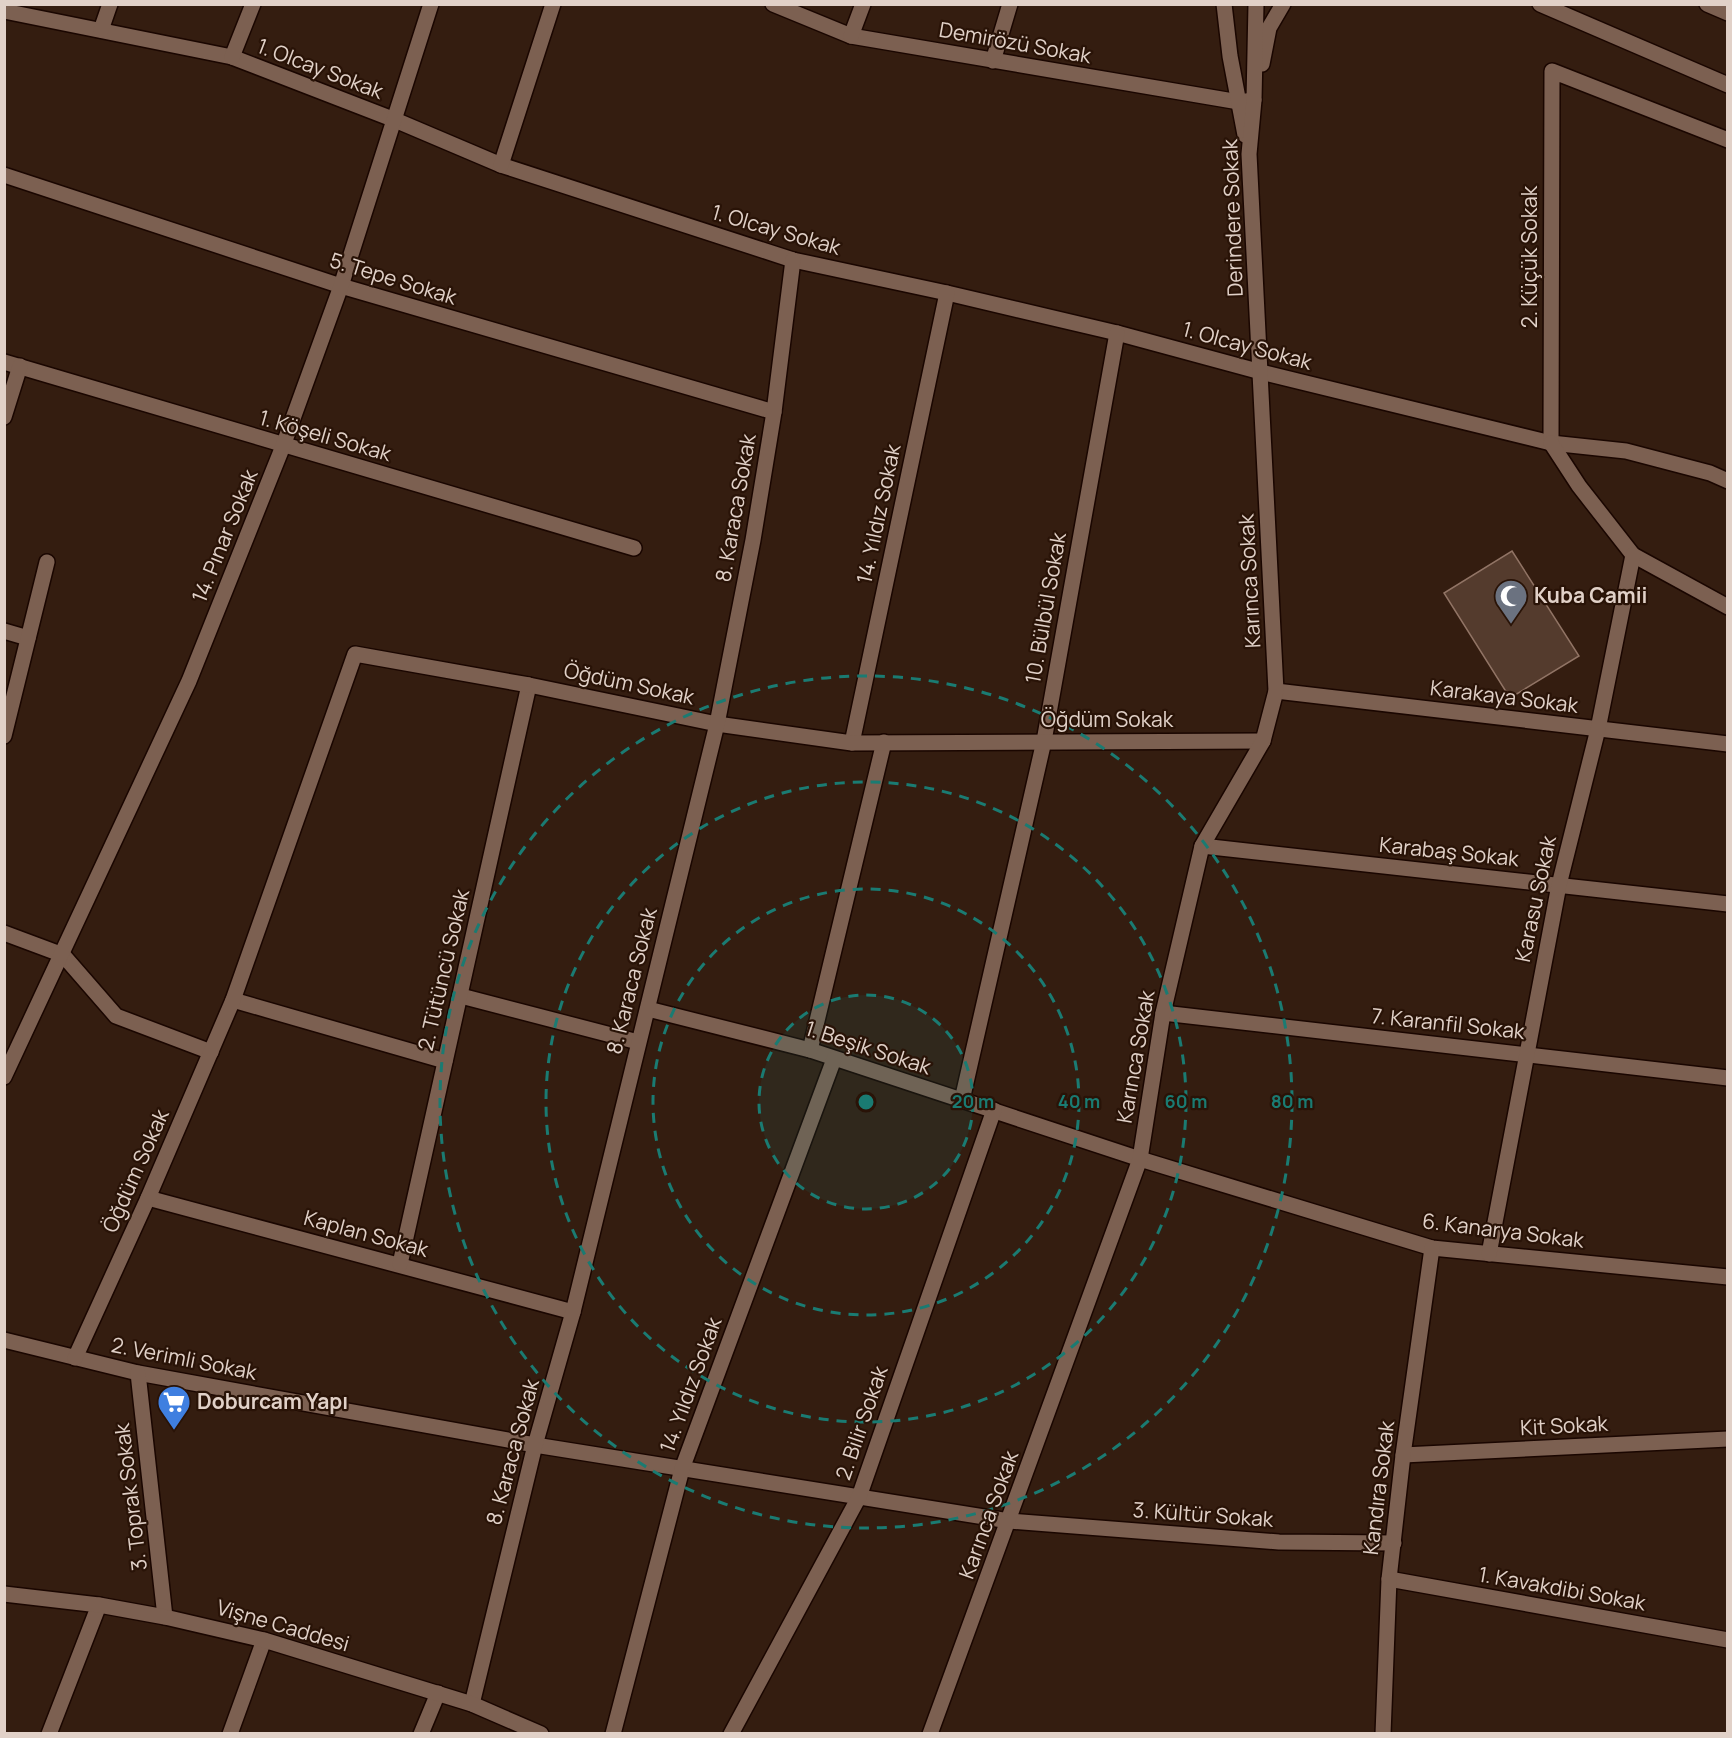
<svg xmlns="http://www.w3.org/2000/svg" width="1732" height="1738" font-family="Manrope,sans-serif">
<rect width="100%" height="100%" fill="#341d10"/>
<polygon fill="#543b2d" stroke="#917465" stroke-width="1.5" points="1512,551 1579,656 1510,698 1444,593"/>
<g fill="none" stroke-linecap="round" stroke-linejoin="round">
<g stroke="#1a0600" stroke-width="18">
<g id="street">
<polyline points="773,4 851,36 1239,102 1254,100"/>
<polyline points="1224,4 1230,56 1245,135"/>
<polyline points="4,11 232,57 395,120 501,165 793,260 947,293 1117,333 1261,372 1551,443 1626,451 1710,473 1728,481"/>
<polyline points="101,30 110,4"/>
<polyline points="851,36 863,4"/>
<polyline points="232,57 253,4"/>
<polyline points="993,61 1010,4"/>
<polyline points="1262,64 1269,28 1283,4"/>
<polyline points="501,165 553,4"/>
<polyline points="4,175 341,286 774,412"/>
<polyline points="4,362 634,548"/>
<polyline points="4,417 20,366"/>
<polyline points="1551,443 1552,71 1728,140"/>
<polyline points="1551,443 1579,486 1633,555 1728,607"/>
<polyline points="4,631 28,638"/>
<polyline points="1276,691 1728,744"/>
<polyline points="4,736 47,562"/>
<polyline points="852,743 947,293"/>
<polyline points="1202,846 1728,904"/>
<polyline points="4,933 63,955 116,1016 211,1052"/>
<polyline points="461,996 638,1042"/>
<polyline points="233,1000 445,1061"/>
<polyline points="648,1009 810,1050 1140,1159 1432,1248 1728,1277"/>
<polyline points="1163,1013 1728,1078"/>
<polyline points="810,1050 884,742"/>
<polyline points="4,1077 189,681 283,446 341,286 431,4"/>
<polyline points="962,1100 1044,741 1117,333"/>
<polyline points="148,1198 573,1312"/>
<polyline points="1489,1254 1559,885 1598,729 1633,555"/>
<polyline points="400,1264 529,685"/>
<polyline points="4,1340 138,1373 535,1445 1009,1521 1279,1542 1394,1543"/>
<polyline points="75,1358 148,1198 233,1000 355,654 529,685 717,724 852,743 1263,741"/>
<polyline points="138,1373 165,1617"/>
<polyline points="1403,1455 1728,1439"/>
<polyline points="1389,1579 1728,1640"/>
<polyline points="472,1704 535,1445 573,1312 717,724 753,540 774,412 793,260"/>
<polyline points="49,1734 99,1605"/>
<polyline points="230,1734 264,1640"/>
<polyline points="421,1734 438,1693"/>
<polyline points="613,1734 682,1469 834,1059"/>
<polyline points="731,1734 859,1497 994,1110"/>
<polyline points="930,1734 1140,1159 1163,1013 1202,846 1263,741 1276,691 1249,154 1254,100 1256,4"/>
<polyline points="1383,1734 1389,1579 1403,1455 1432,1248"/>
</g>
</g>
<g stroke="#1a0600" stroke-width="18">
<g id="secondary">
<polyline points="1540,4 1728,85"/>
<polyline points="1707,4 1728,13"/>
<polyline points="4,1594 99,1605 165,1617 264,1640 472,1704 541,1734"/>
</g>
</g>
<use href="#street" stroke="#7c6051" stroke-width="15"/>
<use href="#secondary" stroke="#7c6051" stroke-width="15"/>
</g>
<circle cx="866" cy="1102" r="107" fill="#1a7b72" fill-opacity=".12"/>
<g fill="none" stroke="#1a7b72" stroke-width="3" stroke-dasharray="10 8">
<circle cx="866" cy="1102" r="107"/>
<circle cx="866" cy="1102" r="213"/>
<circle cx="866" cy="1102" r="320"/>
<circle cx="866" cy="1102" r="426"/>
</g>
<defs>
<g id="mosque-pin" transform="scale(1.725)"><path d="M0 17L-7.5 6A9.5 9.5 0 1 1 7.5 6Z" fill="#6b7280" stroke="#291307"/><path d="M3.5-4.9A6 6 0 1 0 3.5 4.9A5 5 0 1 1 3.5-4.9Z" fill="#fff"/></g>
<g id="supermarket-pin" transform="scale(1.725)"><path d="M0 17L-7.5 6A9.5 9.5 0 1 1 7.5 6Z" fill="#3f7fe0" stroke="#291307"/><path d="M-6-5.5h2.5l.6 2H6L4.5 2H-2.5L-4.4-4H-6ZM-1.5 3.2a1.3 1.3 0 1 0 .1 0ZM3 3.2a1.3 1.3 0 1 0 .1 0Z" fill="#fff"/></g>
</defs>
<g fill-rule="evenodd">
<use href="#mosque-pin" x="1511" y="596"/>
<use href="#supermarket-pin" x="174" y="1402"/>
</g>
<g text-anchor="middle" stroke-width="4.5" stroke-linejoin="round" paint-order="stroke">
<g font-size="21" fill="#e1d1c8" stroke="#291307">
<text transform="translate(1015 43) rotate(10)" y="7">Demirözü Sokak</text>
<text transform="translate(320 69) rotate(21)" y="7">1. Olcay Sokak</text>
<text transform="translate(1233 218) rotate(-92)" y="7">Derindere Sokak</text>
<text transform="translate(776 230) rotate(16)" y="7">1. Olcay Sokak</text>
<text transform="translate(1530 257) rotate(-90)" y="7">2. Küçük Sokak</text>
<text transform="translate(393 279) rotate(17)" y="7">5. Tepe Sokak</text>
<text transform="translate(1247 346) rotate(15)" y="7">1. Olcay Sokak</text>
<text transform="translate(325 436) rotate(16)" y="7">1. Köşeli Sokak</text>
<text transform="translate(736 508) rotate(-80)" y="7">8. Karaca Sokak</text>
<text transform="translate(879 514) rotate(-78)" y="7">14. Yıldız Sokak</text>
<text transform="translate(225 536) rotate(-68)" y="7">14. Pınar Sokak</text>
<text transform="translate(1250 581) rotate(-93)" y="7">Karınca Sokak</text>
<text transform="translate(1046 608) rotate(-80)" y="7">10. Bülbül Sokak</text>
<text transform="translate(629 684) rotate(12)" y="7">Öğdüm Sokak</text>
<text transform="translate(1504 697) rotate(7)" y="7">Karakaya Sokak</text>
<text x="1107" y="727">Öğdüm Sokak</text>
<text transform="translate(1449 852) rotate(6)" y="7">Karabaş Sokak</text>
<text transform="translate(1536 899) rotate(-78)" y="7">Karasu Sokak</text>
<text transform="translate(444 970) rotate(-77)" y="7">2. Tütüncü Sokak</text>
<text transform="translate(632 981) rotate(-76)" y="7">8. Karaca Sokak</text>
<text transform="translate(1448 1024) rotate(6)" y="7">7. Karanfil Sokak</text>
<text transform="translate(868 1048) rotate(18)" y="7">1. Beşik Sokak</text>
<text transform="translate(1136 1057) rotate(-80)" y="7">Karınca Sokak</text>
<text transform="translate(136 1171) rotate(-66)" y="7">Öğdüm Sokak</text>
<text transform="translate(1503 1231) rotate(7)" y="7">6. Kanarya Sokak</text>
<text transform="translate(366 1234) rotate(15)" y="7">Kaplan Sokak</text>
<text transform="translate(184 1359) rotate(11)" y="7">2. Verimli Sokak</text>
<text transform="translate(691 1385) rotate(-70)" y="7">14. Yıldız Sokak</text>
<text transform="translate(862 1423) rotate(-71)" y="7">2. Bilir Sokak</text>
<text transform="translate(1564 1426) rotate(-3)" y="7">Kit Sokak</text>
<text transform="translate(513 1452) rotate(-75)" y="7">8. Karaca Sokak</text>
<text transform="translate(1379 1488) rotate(-83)" y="7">Kandıra Sokak</text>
<text transform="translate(131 1497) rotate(-97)" y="7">3. Toprak Sokak</text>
<text transform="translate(989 1515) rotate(-70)" y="7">Karınca Sokak</text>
<text transform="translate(1203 1515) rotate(4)" y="7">3. Kültür Sokak</text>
<text transform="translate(1562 1589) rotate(10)" y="7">1. Kavakdibi Sokak</text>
<text transform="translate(283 1626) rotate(16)" y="7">Vişne Caddesi</text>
</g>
<g font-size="21" font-weight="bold" fill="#e1d1c8" stroke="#291307" text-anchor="start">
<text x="1534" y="603">Kuba Camii</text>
<text x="197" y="1409">Doburcam Yapı</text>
</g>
</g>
<circle cx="866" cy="1102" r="9" fill="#1a7b72" stroke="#291307" stroke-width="3"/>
<g font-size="18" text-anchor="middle" font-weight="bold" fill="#1a7b72" stroke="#291307" stroke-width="4.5" stroke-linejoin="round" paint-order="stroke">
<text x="973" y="1108">20 m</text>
<text x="1079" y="1108">40 m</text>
<text x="1186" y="1108">60 m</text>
<text x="1292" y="1108">80 m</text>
</g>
<rect width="1732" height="1738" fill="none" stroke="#e1d1c8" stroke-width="12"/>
</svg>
